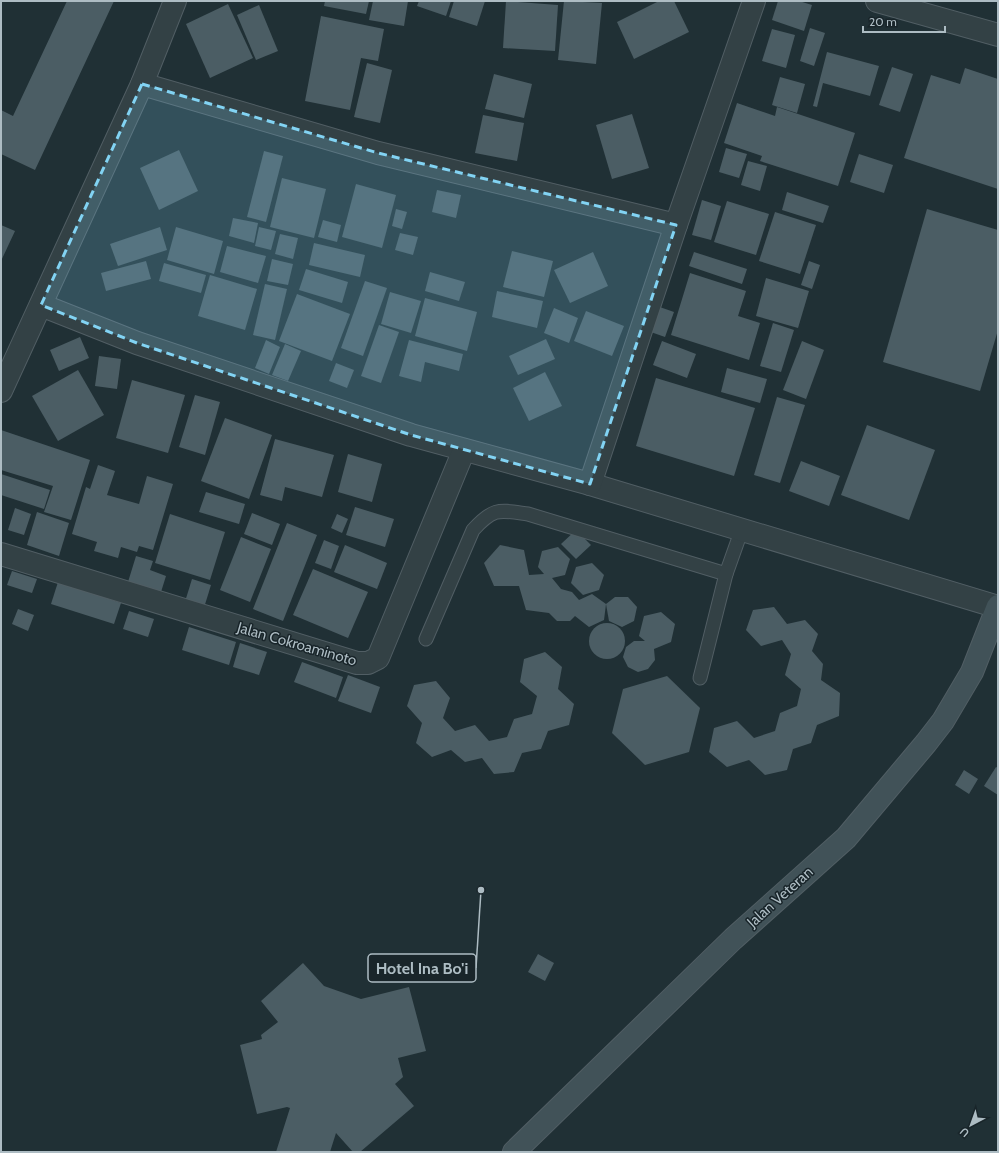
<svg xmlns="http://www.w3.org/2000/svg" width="999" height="1153" font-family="Cabin,sans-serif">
<rect width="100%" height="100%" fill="#203035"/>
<g fill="#4b5d64">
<polygon points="67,1 114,1 35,170 1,154 1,110 13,116"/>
<polygon points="325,1 369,1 366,14 324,6"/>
<polygon points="373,1 408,1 404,26 369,20"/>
<polygon points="419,1 451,1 446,16 417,6"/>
<polygon points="454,1 485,1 477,26 449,17"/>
<polygon points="506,1 558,5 555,51 503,48"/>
<polygon points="564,1 602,3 596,64 558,60"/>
<polygon points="659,1 674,1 689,32 634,59 617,22"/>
<polygon points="778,1 799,1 812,5 804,31 772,20"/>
<polygon points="228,4 253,58 210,78 186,24"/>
<polygon points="259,5 278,51 256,60 237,15"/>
<polygon points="321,16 384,29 378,61 361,58 350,110 305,101"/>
<polygon points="810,28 825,33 814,66 800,61"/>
<polygon points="772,29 795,35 786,68 762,61"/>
<polygon points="827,52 879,66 870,96 823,83 817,107 813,106"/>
<polygon points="367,63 392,70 380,123 354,117"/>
<polygon points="892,67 913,74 900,112 879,105"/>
<polygon points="965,68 998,79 998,189 904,158 931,75 960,84"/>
<polygon points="494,74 532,84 524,118 485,109"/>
<polygon points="780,77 805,84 797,113 772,105"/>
<polygon points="737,103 775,116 777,107 855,133 838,186 760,161 762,156 724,143"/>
<polygon points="632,114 649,168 612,179 596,125"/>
<polygon points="483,115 524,123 517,161 475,153"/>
<polygon points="726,148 747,154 739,178 719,172"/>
<polygon points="179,150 198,191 159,210 140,168"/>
<polygon points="264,151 283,156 266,222 247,217"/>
<polygon points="859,154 893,165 884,193 850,182"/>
<polygon points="748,161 767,166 760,191 741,185"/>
<polygon points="282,178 326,189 314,238 270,227"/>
<polygon points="356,184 396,195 382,248 342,237"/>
<polygon points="437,190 461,195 456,218 432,212"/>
<polygon points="787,192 829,206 823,223 782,210"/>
<polygon points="702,200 721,206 711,240 692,235"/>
<polygon points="727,201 769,214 756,255 714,242"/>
<polygon points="396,209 407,212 402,229 392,226"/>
<polygon points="927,209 998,230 998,330 980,391 883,362"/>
<polygon points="775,212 816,225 800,274 759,261"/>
<polygon points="233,218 258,223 254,243 229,236"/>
<polygon points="323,220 341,225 337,242 318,237"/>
<polygon points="1,225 15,231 1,261"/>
<polygon points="160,227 167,250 118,266 110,244"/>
<polygon points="176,227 223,241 214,274 167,260"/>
<polygon points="259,227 276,231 271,250 255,246"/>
<polygon points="400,233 418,237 413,255 395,250"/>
<polygon points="280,234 298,238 293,259 275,254"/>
<polygon points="314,243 365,255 360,277 309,265"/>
<polygon points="227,246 266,256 258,283 220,272"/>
<polygon points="512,251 553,261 544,297 503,287"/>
<polygon points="593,252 608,286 570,303 554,270"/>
<polygon points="694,252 747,269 742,284 689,266"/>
<polygon points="272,259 293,264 288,285 267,281"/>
<polygon points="146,261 151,279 106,291 101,273"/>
<polygon points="809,261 820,265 812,289 801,285"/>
<polygon points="164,263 206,275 201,293 159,281"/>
<polygon points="306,269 348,282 342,303 299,290"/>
<polygon points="430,272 465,282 459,301 425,291"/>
<polygon points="690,273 746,291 738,316 760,323 749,360 671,335"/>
<polygon points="210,275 257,289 245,330 198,316"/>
<polygon points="766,278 809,291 798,328 756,316"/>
<polygon points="365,281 387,288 363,356 341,348"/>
<polygon points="265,284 287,289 275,340 253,335"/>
<polygon points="497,291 543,301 537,328 492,317"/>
<polygon points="390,292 421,301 411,333 381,324"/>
<polygon points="297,294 350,314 332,361 279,341"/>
<polygon points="425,298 477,312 467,351 415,336"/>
<polygon points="654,305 674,312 665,337 645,330"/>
<polygon points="554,308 578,318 569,343 544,333"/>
<polygon points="586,311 624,326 612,356 574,341"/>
<polygon points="773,323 794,330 781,372 760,366"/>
<polygon points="379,325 399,332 381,383 361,376"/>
<polygon points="80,337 89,358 59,371 50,350"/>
<polygon points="546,339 555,359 518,375 509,356"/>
<polygon points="266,340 280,347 269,374 255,368"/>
<polygon points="409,340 463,354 459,371 425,362 421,382 399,376"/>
<polygon points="662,341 696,354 687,378 653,365"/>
<polygon points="802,341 824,350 806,399 783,390"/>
<polygon points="285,344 301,351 288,381 272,375"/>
<polygon points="99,356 121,359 117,389 95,386"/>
<polygon points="336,363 354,370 347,388 329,381"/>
<polygon points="727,368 767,379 760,403 721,392"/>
<polygon points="78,370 104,415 58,441 32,396"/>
<polygon points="545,372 562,406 529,421 513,388"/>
<polygon points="656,378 755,408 734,476 636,446"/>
<polygon points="132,380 185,395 168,453 116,438"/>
<polygon points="195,395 220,402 205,455 179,447"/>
<polygon points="777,397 805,405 780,483 754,475"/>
<polygon points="225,418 272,435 249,499 201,481"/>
<polygon points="867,425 935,450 909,520 841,495"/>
<polygon points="1,430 90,460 71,520 44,512 53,486 1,470"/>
<polygon points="275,439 334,455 322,497 285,487 282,501 260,495"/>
<polygon points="348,454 382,464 372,502 338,492"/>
<polygon points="801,461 840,476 829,506 789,491"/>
<polygon points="98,465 115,471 107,495 139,504 147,476 173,484 153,550 139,546 137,552 121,547 118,558 94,551 97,542 72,534 86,487 90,489"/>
<polygon points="1,474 50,490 44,509 1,495"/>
<polygon points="206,492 245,504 239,524 199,512"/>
<polygon points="355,507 394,519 385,547 346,535"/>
<polygon points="15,508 31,514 24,535 8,530"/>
<polygon points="37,512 69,523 59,556 27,545"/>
<polygon points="252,513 280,524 272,545 244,534"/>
<polygon points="170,514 225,532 210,580 155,563"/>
<polygon points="337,514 348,519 342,533 331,528"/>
<polygon points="287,523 317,535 283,621 253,609"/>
<polygon points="576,530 591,545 576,559 561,544"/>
<polygon points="241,537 271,549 250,602 220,590"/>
<polygon points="324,540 339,546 331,569 315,563"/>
<polygon points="345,545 387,563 377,589 334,572"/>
<polygon points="500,545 524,550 529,575 544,574 538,567 542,551 558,547 570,559 565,575 552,578 561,589 572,592 579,600 592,594 606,604 604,620 589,627 575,616 570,621 557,621 549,613 526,610 519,586 494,586 484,563"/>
<polygon points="136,556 153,561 150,570 166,576 161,592 128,582"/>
<polygon points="592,563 604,575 599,590 583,595 571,583 576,567"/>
<polygon points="313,569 368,592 348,638 293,615"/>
<polygon points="12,571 37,579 32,593 7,585"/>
<polygon points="192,579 211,585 203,611 184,605"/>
<polygon points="58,582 121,603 114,624 51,604"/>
<polygon points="615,597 628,597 637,607 634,621 622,627 609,621 606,604"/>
<polygon points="774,607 787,624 805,620 818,634 812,651 823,664 821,680 840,693 839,716 817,725 811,743 793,749 787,770 765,775 749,760 727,767 709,752 714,728 737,721 754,738 775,731 780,713 797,706 801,689 785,675 791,654 782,640 761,646 746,630 753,610"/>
<polygon points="18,609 34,615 28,631 12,624"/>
<polygon points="129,611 154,619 148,637 123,629"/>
<polygon points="661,612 675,624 671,642 654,649 655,660 648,669 638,672 628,667 623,657 626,647 634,641 645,641 639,636 644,616"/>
<circle cx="607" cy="641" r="18"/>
<polygon points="189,627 236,642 229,665 182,650"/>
<polygon points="240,643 267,652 259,675 233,667"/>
<polygon points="545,652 562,667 558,689 574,704 569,725 548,731 541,749 522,753 514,772 494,774 482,758 465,762 451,750 432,757 416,743 422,723 407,706 414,685 436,681 450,698 443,718 455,731 475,725 489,741 507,737 514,719 532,714 537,696 520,682 524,659"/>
<polygon points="302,662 343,677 336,698 294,682"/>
<polygon points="348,675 380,687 371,713 338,701"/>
<polygon points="667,676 700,708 689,752 645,765 612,733 623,689"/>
<polygon points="996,767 998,768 998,795 984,786"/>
<polygon points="964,770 978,779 969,794 955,785"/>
<polygon points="538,954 554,963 545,981 528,972"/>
<polygon points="303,963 324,986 361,999 409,987 426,1051 398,1058 403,1077 395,1084 414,1106 360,1152 353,1152 336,1133 330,1152 276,1152 290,1108 287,1107 257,1114 240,1045 262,1039 261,1035 278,1022 261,1001"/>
</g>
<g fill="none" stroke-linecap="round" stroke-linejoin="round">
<g stroke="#515e64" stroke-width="15">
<g id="service">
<path d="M426 639 473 530C494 507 499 510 528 514L726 574"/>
<polyline points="700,678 726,574 742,529"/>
</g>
</g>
<g stroke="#515e64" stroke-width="24">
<g id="minor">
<polyline points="877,1 998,35"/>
<polyline points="142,84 378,153 676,225"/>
<polyline points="41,305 137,343 411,435 590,484 998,607"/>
<polyline points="1,391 142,84 175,1"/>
<polyline points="590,484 676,225 754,1"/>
<polyline points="1,554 357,663 368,663 378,658 464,450"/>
</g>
</g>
<g stroke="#515e64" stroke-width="24">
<polyline id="secondary" points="514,1152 733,939 846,838 926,743 943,721 972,672 998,606"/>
</g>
<use href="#service" stroke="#334145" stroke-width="13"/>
<use href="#minor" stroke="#334145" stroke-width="22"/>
<use href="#secondary" stroke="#415258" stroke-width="22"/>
</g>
<path fill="#82d3f3" fill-opacity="0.2" stroke="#82d3f3" stroke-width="3" stroke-dasharray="8 5" stroke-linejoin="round" d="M142 84 378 153 676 225 590 484 411 435 137 343 41 305Z"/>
<g text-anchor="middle" stroke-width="3" stroke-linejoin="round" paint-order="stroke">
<g font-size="15" fill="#adbcc3" stroke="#19252a">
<text transform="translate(297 644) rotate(16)" y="5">Jalan Cokroaminoto</text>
<text transform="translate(780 897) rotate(-42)" y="5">Jalan Veteran</text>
</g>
</g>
<path fill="none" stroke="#adbcc3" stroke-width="1.5" d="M481 890L476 968"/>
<circle fill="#adbcc3" stroke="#19252a" stroke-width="1.5" cx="481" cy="890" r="4"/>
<rect fill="#19252a" stroke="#adbcc3" stroke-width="1.5" x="368" y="954" width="108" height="28" rx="4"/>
<g font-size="16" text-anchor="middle" font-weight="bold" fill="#adbcc3">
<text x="422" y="974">Hotel Ina Bo'i</text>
</g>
<rect width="999" height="1153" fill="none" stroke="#adbcc3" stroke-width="4"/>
<g transform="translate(971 1125) rotate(221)" stroke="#19252a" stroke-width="3" paint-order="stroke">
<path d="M0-3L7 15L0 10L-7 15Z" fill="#adbcc3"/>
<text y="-6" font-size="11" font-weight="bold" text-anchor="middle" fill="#adbcc3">U</text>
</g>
<path d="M863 26v6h82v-6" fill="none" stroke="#adbcc3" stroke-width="2"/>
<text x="869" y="26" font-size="12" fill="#adbcc3" stroke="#19252a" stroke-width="3" paint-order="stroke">20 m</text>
</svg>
